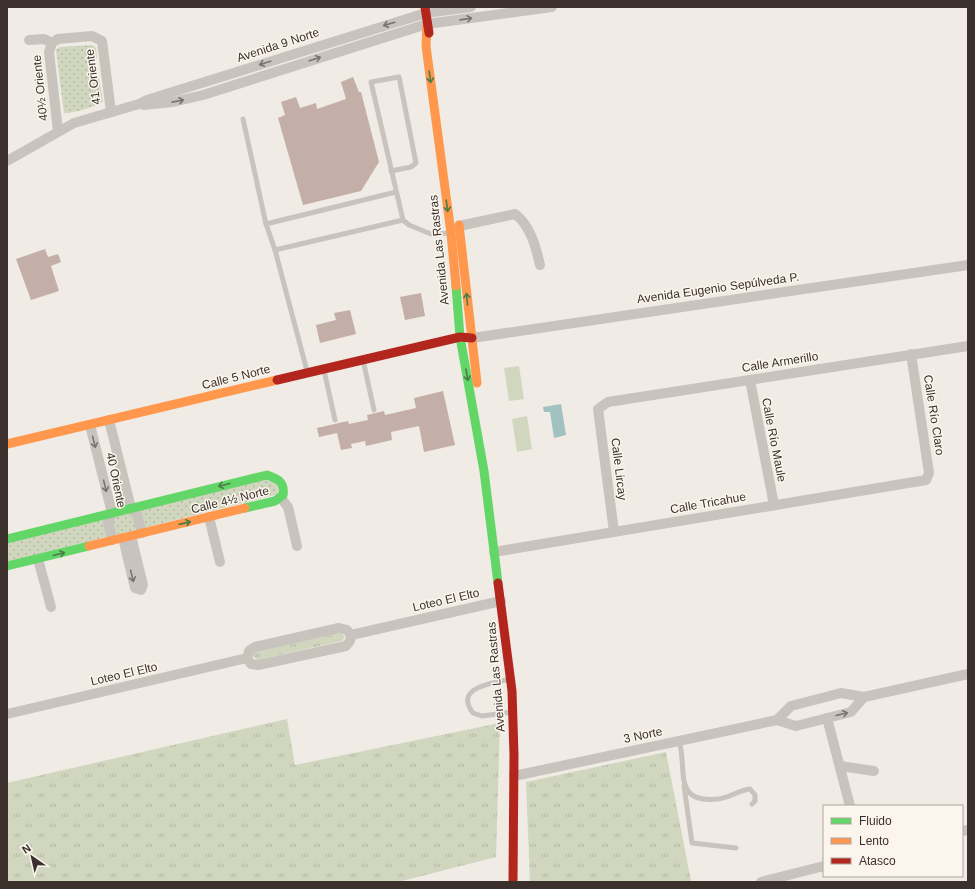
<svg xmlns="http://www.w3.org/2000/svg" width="975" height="889" font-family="Arial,sans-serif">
<defs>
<pattern id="grass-tufts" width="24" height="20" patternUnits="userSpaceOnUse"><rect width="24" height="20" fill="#d1d6bf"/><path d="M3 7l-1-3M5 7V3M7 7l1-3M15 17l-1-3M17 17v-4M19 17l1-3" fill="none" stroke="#b4b8a4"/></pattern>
<pattern id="park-dots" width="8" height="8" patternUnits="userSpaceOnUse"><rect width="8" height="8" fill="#d1d6bf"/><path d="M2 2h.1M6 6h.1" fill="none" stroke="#b4b8a4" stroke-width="1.8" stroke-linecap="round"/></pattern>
</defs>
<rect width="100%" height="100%" fill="#f0ebe5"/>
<g fill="url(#grass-tufts)">
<polygon points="340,633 345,636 342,641 257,660 253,656 255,652"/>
<polygon points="287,719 295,765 500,723 496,857 398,882 7,882 7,783"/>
<polygon points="666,752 691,881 530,882 526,782"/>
</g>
<g fill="url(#park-dots)">
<path d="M92 45 96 48 97 58 89 60 91 78H99L103 101C98 106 72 114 64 113L56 50 59 47Z"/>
<polygon points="263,480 276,481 279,494 7,562 7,542"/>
</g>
<g fill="#d1d6bf">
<polygon points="519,366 524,399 509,401 504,368"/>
<polygon points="527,416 532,449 517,452 512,419"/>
</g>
<polygon fill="#a1c2c1" points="561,404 566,435 554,438 550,412 544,412 543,407"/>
<g fill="#c3afa7">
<polygon points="353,77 359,92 361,92 379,162 361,191 303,205 278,118 285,115 281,102 296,97 300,108 316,103 317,109 346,99 341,82"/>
<polygon points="45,249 48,257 58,254 61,262 51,266 59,291 31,300 16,259"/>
<polygon points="421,293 425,316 405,320 400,297"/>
<polygon points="350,310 356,334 320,343 316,325 336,320 334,313"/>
<polygon points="443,391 455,445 424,452 419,426 391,432 392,440 366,446 365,441 351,444 352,448 341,450 337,433 319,437 317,428 348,421 349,424 368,420 367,415 384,411 385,415 416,408 414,398"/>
</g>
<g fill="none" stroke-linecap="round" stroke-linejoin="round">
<g stroke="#c9c3be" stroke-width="5">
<polyline points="243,119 266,224 275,250 307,371"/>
<polyline points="391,171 411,167 416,163 399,77 371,82 403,220 409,225 431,234 451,233"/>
<polyline points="266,224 396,192"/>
<polyline points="275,250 403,220"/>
<polyline points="363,360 374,410"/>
<polyline points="324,370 335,420"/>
<path d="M510 679C494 683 453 687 473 713L482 716 512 712"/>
<path d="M679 741C688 768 671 804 718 799 730 798 739 790 750 789L755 795V801L752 804"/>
<polyline points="684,786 692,843 736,848"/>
</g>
<g stroke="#c9c3be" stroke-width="10">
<polyline points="29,40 44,39 52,43"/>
<polyline points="143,105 173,102 203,95 427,24 552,7"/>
<polyline points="58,131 49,52 52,43 58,39 92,36 102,41 111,112"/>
<polyline points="7,161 74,123 139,104 147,100 426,13 471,7"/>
<path d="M459 226 515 214C530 225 536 247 540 265"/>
<polyline points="472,338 968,265"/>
<polyline points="750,380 774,505"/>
<polyline points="109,420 131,508 137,515 142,533"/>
<polyline points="90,425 112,513 108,522 112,540"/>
<polyline points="281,498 288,507 297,546"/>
<polyline points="209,517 220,562"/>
<polyline points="614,532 598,409 608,402 968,346"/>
<polyline points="123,538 135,588 141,590 143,585 131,536"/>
<polyline points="494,552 926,480 929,473 911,354"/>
<polyline points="38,559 51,607"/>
<polygon points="339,628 347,630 351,635 350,641 346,646 258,665 251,664 247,658 249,651 255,647"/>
<polyline points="351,635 501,601"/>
<polyline points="7,714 247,658"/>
<polyline points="827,718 850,806"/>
<polyline points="777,720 791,706 841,693 864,697 968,674"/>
<polyline points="840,766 874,771"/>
<polyline points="514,776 777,720 796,726 851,712 864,697"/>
<polyline points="962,831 968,830"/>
<polyline points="761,882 824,866"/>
</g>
<g stroke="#63d668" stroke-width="9">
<polyline points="456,286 460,337 484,471 498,583"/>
<path d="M7 539 267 475C278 479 285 482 283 495L275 501 245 508"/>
<polyline points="7,566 89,546"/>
</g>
<g stroke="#ff974d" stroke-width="9">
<polyline points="427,24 426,46 451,233 456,286"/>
<polyline points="459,225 477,383"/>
<polyline points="7,444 277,380"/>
<polyline points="89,546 245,508"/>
</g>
<g stroke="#b3261e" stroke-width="9">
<polyline points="425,7 429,33"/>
<polyline points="277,380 460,337 472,338"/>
<polyline points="498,583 512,691 514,755 513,882"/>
</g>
</g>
<defs><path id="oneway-shaft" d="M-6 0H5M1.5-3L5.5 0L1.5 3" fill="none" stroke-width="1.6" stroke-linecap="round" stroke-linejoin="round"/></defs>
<g stroke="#7b726d">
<use href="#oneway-shaft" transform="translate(466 19) rotate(-8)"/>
<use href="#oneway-shaft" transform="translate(389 24) rotate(164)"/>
<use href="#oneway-shaft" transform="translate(315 59) rotate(-18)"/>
<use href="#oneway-shaft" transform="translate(265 63) rotate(162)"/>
<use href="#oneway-shaft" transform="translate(178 101) rotate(-11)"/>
<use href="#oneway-shaft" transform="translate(94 442) rotate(76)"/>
<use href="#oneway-shaft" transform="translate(105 486) rotate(76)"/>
<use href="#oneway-shaft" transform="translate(132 576) rotate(76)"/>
<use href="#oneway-shaft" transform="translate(842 714) rotate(-14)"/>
</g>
<g stroke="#4d7b46">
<use href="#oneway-shaft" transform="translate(430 77) rotate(82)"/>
<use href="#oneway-shaft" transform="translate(447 206) rotate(82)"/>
<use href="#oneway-shaft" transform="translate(467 299) rotate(-95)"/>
<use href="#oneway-shaft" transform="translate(467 375) rotate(80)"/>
<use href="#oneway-shaft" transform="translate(224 485) rotate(166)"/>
<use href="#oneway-shaft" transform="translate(185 523) rotate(-13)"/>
<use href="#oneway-shaft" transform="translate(59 554) rotate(-14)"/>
</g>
<g text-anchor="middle" stroke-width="3" stroke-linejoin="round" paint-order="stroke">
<g font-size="12" fill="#3b302b" stroke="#fbf5ee">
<text transform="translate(278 45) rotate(-18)" y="4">Avenida 9 Norte</text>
<text transform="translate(93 77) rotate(-97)" y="4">41 Oriente</text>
<text transform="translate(40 88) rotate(-96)" y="4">40½ Oriente</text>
<text transform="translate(439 250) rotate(-96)" y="4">Avenida Las Rastras</text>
<text transform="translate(718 288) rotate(-8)" y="4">Avenida Eugenio Sepúlveda P.</text>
<text transform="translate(780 362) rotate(-9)" y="4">Calle Armerillo</text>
<text transform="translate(236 377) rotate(-14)" y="4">Calle 5 Norte</text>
<text transform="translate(934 415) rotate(81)" y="4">Calle Río Claro</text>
<text transform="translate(774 440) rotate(79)" y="4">Calle Río Maule</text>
<text transform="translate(619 469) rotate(83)" y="4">Calle Lircay</text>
<text transform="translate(116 480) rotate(78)" y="4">40 Oriente</text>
<text transform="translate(230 500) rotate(-14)" y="4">Calle 4½ Norte</text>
<text transform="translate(708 503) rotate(-10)" y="4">Calle Tricahue</text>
<text transform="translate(446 600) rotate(-13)" y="4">Loteo El Elto</text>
<text transform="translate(124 674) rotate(-13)" y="4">Loteo El Elto</text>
<text transform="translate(496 677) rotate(-95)" y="4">Avenida Las Rastras</text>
<text transform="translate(643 735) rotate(-12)" y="4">3 Norte</text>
</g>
</g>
<rect width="975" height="889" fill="none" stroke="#3b302b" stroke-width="16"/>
<rect x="823" y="805" width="140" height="72" fill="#fbf5ee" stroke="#aea6a0"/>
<rect x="831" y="818" width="20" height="6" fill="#63d668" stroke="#aea6a0"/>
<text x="859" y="825" font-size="12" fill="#3b302b">Fluido</text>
<rect x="831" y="838" width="20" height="6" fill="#ff974d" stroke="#aea6a0"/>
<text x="859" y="845" font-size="12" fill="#3b302b">Lento</text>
<rect x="831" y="858" width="20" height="6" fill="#b3261e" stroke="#aea6a0"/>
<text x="859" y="865" font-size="12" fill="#3b302b">Atasco</text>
<g transform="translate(32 857) rotate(326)" stroke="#fbf5ee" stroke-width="3" paint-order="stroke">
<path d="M0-3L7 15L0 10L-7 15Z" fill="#3b302b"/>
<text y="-6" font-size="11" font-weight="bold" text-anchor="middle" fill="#3b302b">N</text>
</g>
</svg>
